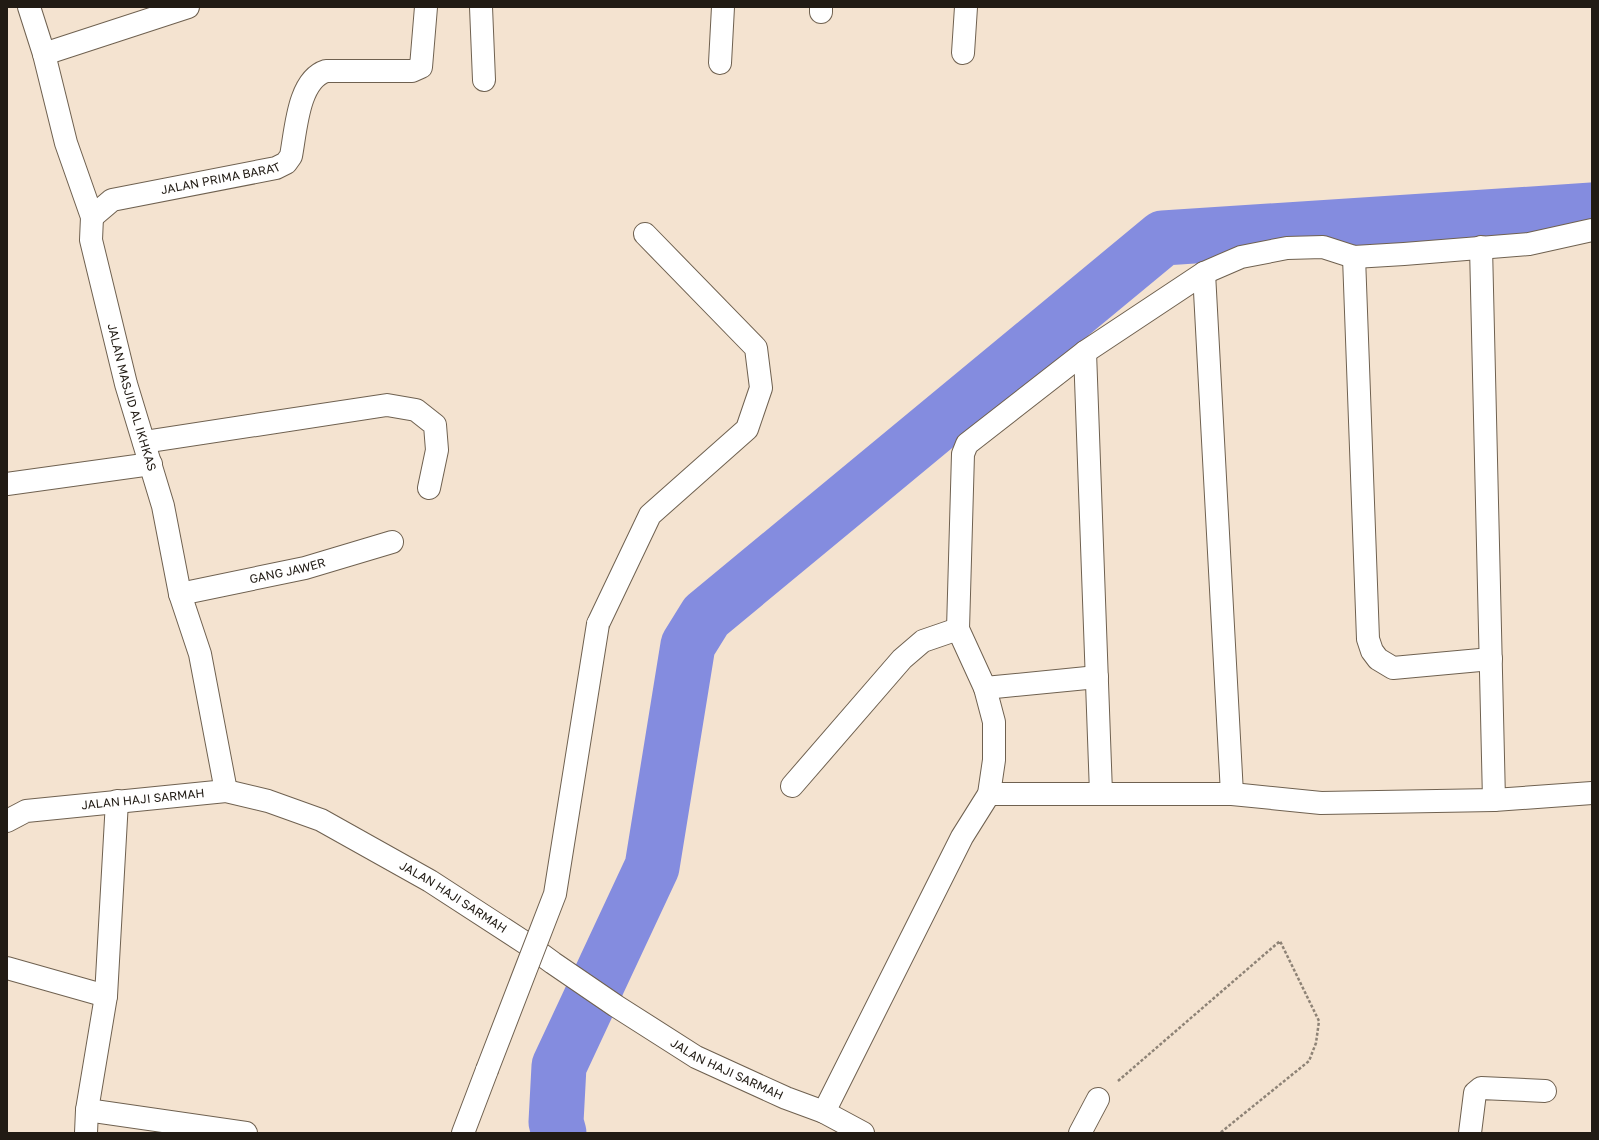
<svg xmlns="http://www.w3.org/2000/svg" width="1599" height="1140" font-family="'Golos Text',sans-serif">
<rect width="100%" height="100%" fill="#f4e3d0"/>
<g fill="none" stroke-linecap="round" stroke-linejoin="round">
<polyline stroke="#848cdf" stroke-width="55" points="559,1133 556,1122 559,1066 652,867 688,645 706,616 1163,238 1592,210"/>
<g stroke="#6f6150" stroke-width="24">
<g id="minor">
<path id="s1" d="M29 7 44 54 66 143 92 217 91 240 126 384 163 506 180 594 200 654 226 791"/>
<polyline points="481,7 484,80"/>
<polyline points="821,12 821,7"/>
<polyline points="963,53 966,7"/>
<polyline points="44,54 188,7"/>
<polyline points="720,63 723,7"/>
<path id="s2" d="M92 217 112 200 276 168 286 163 291 156C296 130 298 80 326 71H412L421 67 426 7"/>
<polyline points="1481,247 1494,800"/>
<polyline points="1354,257 1368,639 1372,651 1378,659 1393,668 1491,659"/>
<polyline points="1204,273 1232,794"/>
<polyline points="1085,352 1101,793"/>
<polyline points="144,442 387,405 416,410 435,425 437,450 429,488"/>
<polyline points="7,484 151,464"/>
<path id="s3" d="M180 594 305 568 392 542"/>
<polyline points="598,624 650,515 747,429 761,388 756,348 645,234"/>
<polyline points="985,688 1097,677"/>
<polyline points="792,786 902,659 923,641 958,629"/>
<polyline points="989,794 1232,794 1321,803 1494,800 1592,793"/>
<path id="s4" d="M7 821 26 811 226 791 268 801 321 820 430 881 527 944 553 963 616 1006 696 1057 786 1098 824 1112 863 1133"/>
<polyline points="7,968 106,996"/>
<polyline points="87,1110 246,1133"/>
<polyline points="824,1112 962,837 989,794 994,760 994,722 985,688 958,629 963,454 967,444 1085,352 1204,273 1241,257 1287,248 1323,247 1354,257 1404,254 1529,244 1592,230"/>
<polyline points="86,1133 87,1110 106,996 117,801"/>
<polyline points="463,1133 487,1070"/>
<polyline points="1080,1133 1098,1099"/>
<polyline points="1470,1133 1475,1093 1481,1088 1545,1091"/>
</g>
</g>
<polyline stroke="#8e8376" stroke-width="2.5" stroke-dasharray="3 2" stroke-linecap="butt" points="1118,1081 1280,941 1319,1021 1316,1043 1309,1061 1220,1133"/>
<use href="#minor" stroke="#fff" stroke-width="22"/>
<g stroke="#6f6150" stroke-width="24" stroke-linecap="butt">
<polyline id="minor-bridge" points="487,1070 555,894 598,624"/>
</g>
<use href="#minor-bridge" stroke="#fff" stroke-width="22"/>
</g>
<g text-anchor="middle" stroke-width="3" stroke-linejoin="round" paint-order="stroke">
<g font-size="12" fill="#211b14" stroke="#f4e3d0">
<text dy="4" stroke="none"><textPath href="#s2" startOffset="137">JALAN PRIMA BARAT</textPath></text>
<text dy="4" stroke="none"><textPath href="#s1" startOffset="405">JALAN MASJID AL IKHKAS</textPath></text>
<text dy="4" stroke="none"><textPath href="#s3" startOffset="110">GANG JAWER</textPath></text>
<text dy="4" stroke="none"><textPath href="#s4" startOffset="139">JALAN HAJI SARMAH</textPath></text>
<text dy="4" stroke="none"><textPath href="#s4" startOffset="475">JALAN HAJI SARMAH</textPath></text>
<text dy="4" stroke="none"><textPath href="#s4" startOffset="799">JALAN HAJI SARMAH</textPath></text>
</g>
</g>
<rect width="1599" height="1140" fill="none" stroke="#211b14" stroke-width="16"/>
</svg>
